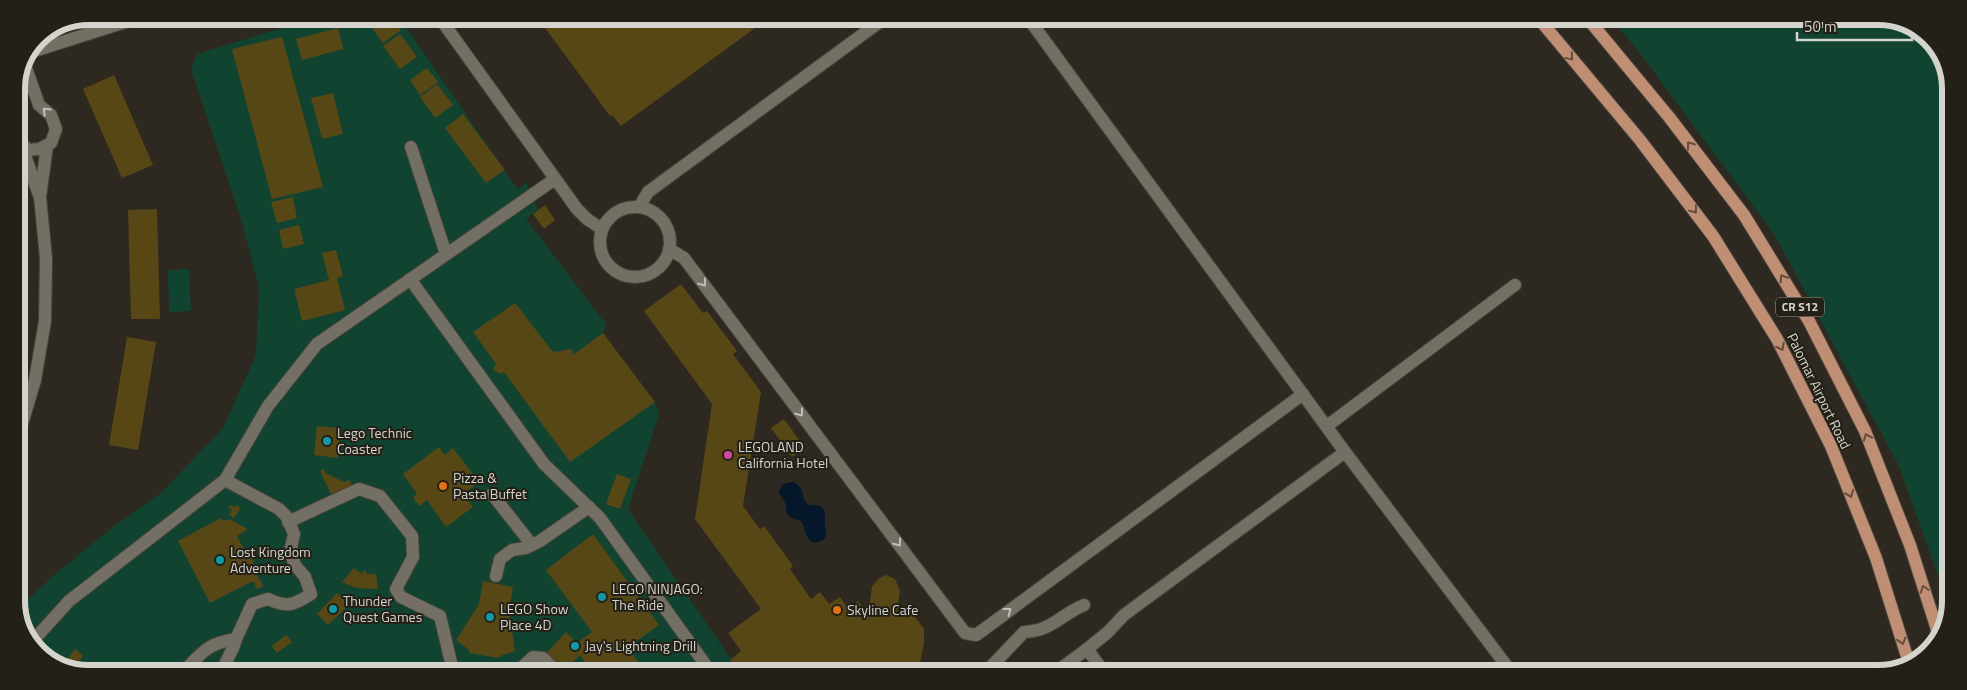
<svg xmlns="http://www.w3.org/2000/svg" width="1967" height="690" font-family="'Titillium Web',sans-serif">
<rect width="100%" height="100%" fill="#2d2920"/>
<g fill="#104431">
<polygon points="318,17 399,17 518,190 526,182 538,209 526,219 606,324 603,333 655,402 659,414 628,509 739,671 66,670 31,646 18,609 53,576 109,530 162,492 223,428 256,355 259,289 242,222 191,69 197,54"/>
<polygon points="1612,19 1901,20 1936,44 1951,84 1947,600 1898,464 1774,234 1639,52"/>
<polygon points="189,269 191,311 169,312 168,270"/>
</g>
<path fill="#05172b" d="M793 482C810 489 796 508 818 505 829 510 823 517 825 526 826 530 827 534 825 538 822 542 817 542 813 543 804 537 806 529 801 521 797 519 793 519 789 516 785 513 787 510 786 505 782 495 775 495 783 484Z"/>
<g fill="#574715">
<polygon points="364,17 391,17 401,30 383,43"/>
<polygon points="537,17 764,18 766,20 621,126 612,115 610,116"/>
<polygon points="338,28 343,49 302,60 296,39"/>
<polygon points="400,34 417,57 400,69 383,46"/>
<polygon points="282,37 323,187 272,199 232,49"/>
<polygon points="427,68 438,82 420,95 410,80"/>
<polygon points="114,75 153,165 122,178 83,89"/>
<polygon points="437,84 453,105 435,118 420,97"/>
<polygon points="333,93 343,134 322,139 311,98"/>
<polygon points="463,114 505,170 486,183 445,128"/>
<polygon points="293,197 297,218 277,223 271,202"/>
<polygon points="545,205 555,220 544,229 533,214"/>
<polygon points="157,209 160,319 131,319 128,210"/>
<polygon points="299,225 304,244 283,249 279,230"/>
<polygon points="336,250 343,276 337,278 345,310 302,321 294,289 329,280 322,253"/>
<polygon points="681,284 703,313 707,311 737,351 733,354 761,392 743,506 760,529 764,526 793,566 790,569 811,599 820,592 829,604 840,597 848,608 858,601 863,608 869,609 872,587 878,579 886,575 895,579 900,591 897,613 914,615 924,629 924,643 918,672 849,672 811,666 803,672 739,671 730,660 741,651 728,633 761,609 695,519 712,404 644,311"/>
<polygon points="515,303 553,352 572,349 573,355 603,333 655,402 570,462 504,372 501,374 493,370 496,364 473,332"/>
<polygon points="127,337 156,342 138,450 109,445"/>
<polygon points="784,419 805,448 792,457 771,428"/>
<polygon points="317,426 340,428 338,458 314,455"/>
<polygon points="439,447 445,455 453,448 479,482 469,490 472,493 466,498 473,507 446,527 427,500 419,506 413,498 417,494 403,474"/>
<polygon points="324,469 325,473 344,482 349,480 353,487 337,494 335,492 331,494 320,471"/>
<polygon points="617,474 631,479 620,509 606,504"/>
<polygon points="230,505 234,507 236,505 241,508 234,518 229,515 232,510 228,508"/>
<polygon points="221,518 223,521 229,519 246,528 247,530 237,536 248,557 251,556 254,563 252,565 263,586 257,589 253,581 210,603 178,541"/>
<polygon points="593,534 659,625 628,647 644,671 591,671 580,655 564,671 560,671 544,656 566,632 577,643 592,632 546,570"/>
<polygon points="354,568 362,574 363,571 367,571 366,574 376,574 378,589 356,588 342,582"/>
<polygon points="483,581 513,587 509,611 515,651 500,656 499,658 469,653 469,650 456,640 479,604"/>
<polygon points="337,593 349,605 328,625 317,614"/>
<polygon points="286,635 292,642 277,653 272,646"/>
<polygon points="75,649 83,656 72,670 66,670 62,667"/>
</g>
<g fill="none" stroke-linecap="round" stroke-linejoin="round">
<g stroke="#47443c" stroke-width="14">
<g id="minor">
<polyline points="439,17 577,209 587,219 602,229"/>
<polyline points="1028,18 1345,452 1512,673"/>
<polyline points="31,52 144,16"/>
<polyline points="16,100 20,110 16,120"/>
<polyline points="16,136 17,139 28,150 39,149 51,143 56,129 51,115 39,105 25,65"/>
<polyline points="21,144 39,195"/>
<polyline points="411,147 446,254"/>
<circle cx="635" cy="242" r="35"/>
<polyline points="639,207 648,192 885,18"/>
<polyline points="669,249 684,258 965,633 976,635 983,630 1303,394"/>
<polyline points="410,279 544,464 600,518 710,671"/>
<polyline points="1327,426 1515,285"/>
<polyline points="16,444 35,380 45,321 46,258 40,197 47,146"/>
<path d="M225 480 279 509 287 517 294 534 290 552 295 565 305 577 311 594C294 605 287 608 268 599L252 604 236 639"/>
<polyline points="492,494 532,545"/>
<polyline points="288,522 359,489 380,496 412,536 413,557 396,589 401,597 440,616 453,671"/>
<polyline points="496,576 500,559 512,550 526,548 540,541 589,507"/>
<polyline points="31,643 69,601 225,480 268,406 317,344 555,179"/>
<polyline points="1087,649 1107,633 1124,615 1345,452"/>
<path d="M185 670C203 651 209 643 236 639L233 648 222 670"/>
<polyline points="518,671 533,657 543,658 556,671"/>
<path d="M986 672 1024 632C1052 631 1060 615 1084 605"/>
<polyline points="1056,672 1087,649 1104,672"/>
</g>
</g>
<g stroke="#47443c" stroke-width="14">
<g id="major">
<polyline points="1539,19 1640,140 1713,236 1777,339 1831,446 1876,558 1909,663"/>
<polyline points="1588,19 1669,117 1744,215 1809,321 1865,431 1910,545 1939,636"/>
</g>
</g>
<use href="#minor" stroke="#736f65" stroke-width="12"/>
<use href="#major" stroke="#c08e72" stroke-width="12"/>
</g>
<defs><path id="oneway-chevron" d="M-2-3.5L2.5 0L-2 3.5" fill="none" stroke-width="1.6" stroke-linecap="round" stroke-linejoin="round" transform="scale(1.25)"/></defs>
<g stroke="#624c3b">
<use href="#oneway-chevron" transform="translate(1570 57) rotate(50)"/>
<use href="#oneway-chevron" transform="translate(1690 145) rotate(-127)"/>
<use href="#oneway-chevron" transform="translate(1694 210) rotate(53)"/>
<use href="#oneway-chevron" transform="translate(1783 278) rotate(-122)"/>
<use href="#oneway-chevron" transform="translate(1781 347) rotate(63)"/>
<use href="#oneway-chevron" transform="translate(1867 437) rotate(-112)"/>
<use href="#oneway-chevron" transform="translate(1850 494) rotate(68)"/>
<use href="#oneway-chevron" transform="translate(1924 589) rotate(-108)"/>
<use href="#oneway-chevron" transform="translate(1902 641) rotate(73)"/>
</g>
<g stroke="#c1bfb8">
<use href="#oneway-chevron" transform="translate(46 111) rotate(-136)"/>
<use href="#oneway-chevron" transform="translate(703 283) rotate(53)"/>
<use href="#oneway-chevron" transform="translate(800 413) rotate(53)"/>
<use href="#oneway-chevron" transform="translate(898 543) rotate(53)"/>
<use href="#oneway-chevron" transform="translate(1008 611) rotate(-37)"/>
</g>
<g fill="#0f9aa8" stroke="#232017" stroke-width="2">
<circle cx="327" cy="441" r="5"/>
<circle cx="220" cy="560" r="5"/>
<circle cx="602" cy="597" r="5"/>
<circle cx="333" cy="609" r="5"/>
<circle cx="490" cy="617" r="5"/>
<circle cx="575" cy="646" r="5"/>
</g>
<circle fill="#d1479c" stroke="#232017" stroke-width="2" cx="728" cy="455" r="5"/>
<g fill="#e8710a" stroke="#232017" stroke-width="2">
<circle cx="443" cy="486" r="5"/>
<circle cx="837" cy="610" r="5"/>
</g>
<g text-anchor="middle" stroke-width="4" stroke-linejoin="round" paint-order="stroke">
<rect fill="#232017" stroke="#a09d96" stroke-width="1" x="1776" y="297.5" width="48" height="19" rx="4"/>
<g font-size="12" font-weight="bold" fill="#d5d3cd">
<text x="1800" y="311">CR S12</text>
</g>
<g font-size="14" fill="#d5d3cd" stroke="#232017">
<text transform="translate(1819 391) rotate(64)" y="5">Palomar Airport Road</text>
</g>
<g font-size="14" fill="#d5d3cd" stroke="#232017" text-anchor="start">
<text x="337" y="438">Lego Technic<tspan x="337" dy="16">Coaster</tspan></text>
<text x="738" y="452">LEGOLAND<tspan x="738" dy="16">California Hotel</tspan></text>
<text x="453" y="483">Pizza &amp;<tspan x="453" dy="16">Pasta Buffet</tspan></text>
<text x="230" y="557">Lost Kingdom<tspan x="230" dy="16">Adventure</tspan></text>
<text x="612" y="594">LEGO NINJAGO:<tspan x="612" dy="16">The Ride</tspan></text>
<text x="343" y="606">Thunder<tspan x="343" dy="16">Quest Games</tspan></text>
<text x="500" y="614">LEGO Show<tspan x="500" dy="16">Place 4D</tspan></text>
<text x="847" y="615">Skyline Cafe</text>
<text x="585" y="651">Jay's Lightning Drill</text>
</g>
</g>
<path d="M0 0H1967V690H0ZM89 25H1878A64 64 0 0 1 1942 89V601A64 64 0 0 1 1878 665H89A64 64 0 0 1 25 601V89A64 64 0 0 1 89 25Z" fill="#232017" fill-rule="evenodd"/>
<path fill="none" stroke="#d5d3cd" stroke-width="6" d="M89 25H1878A64 64 0 0 1 1942 89V601A64 64 0 0 1 1878 665H89A64 64 0 0 1 25 601V89A64 64 0 0 1 89 25Z"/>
<path d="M1797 32v8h115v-8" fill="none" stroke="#d5d3cd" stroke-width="2.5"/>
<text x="1804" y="32" font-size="15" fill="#d5d3cd" stroke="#232017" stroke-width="4" paint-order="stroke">50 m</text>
</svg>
